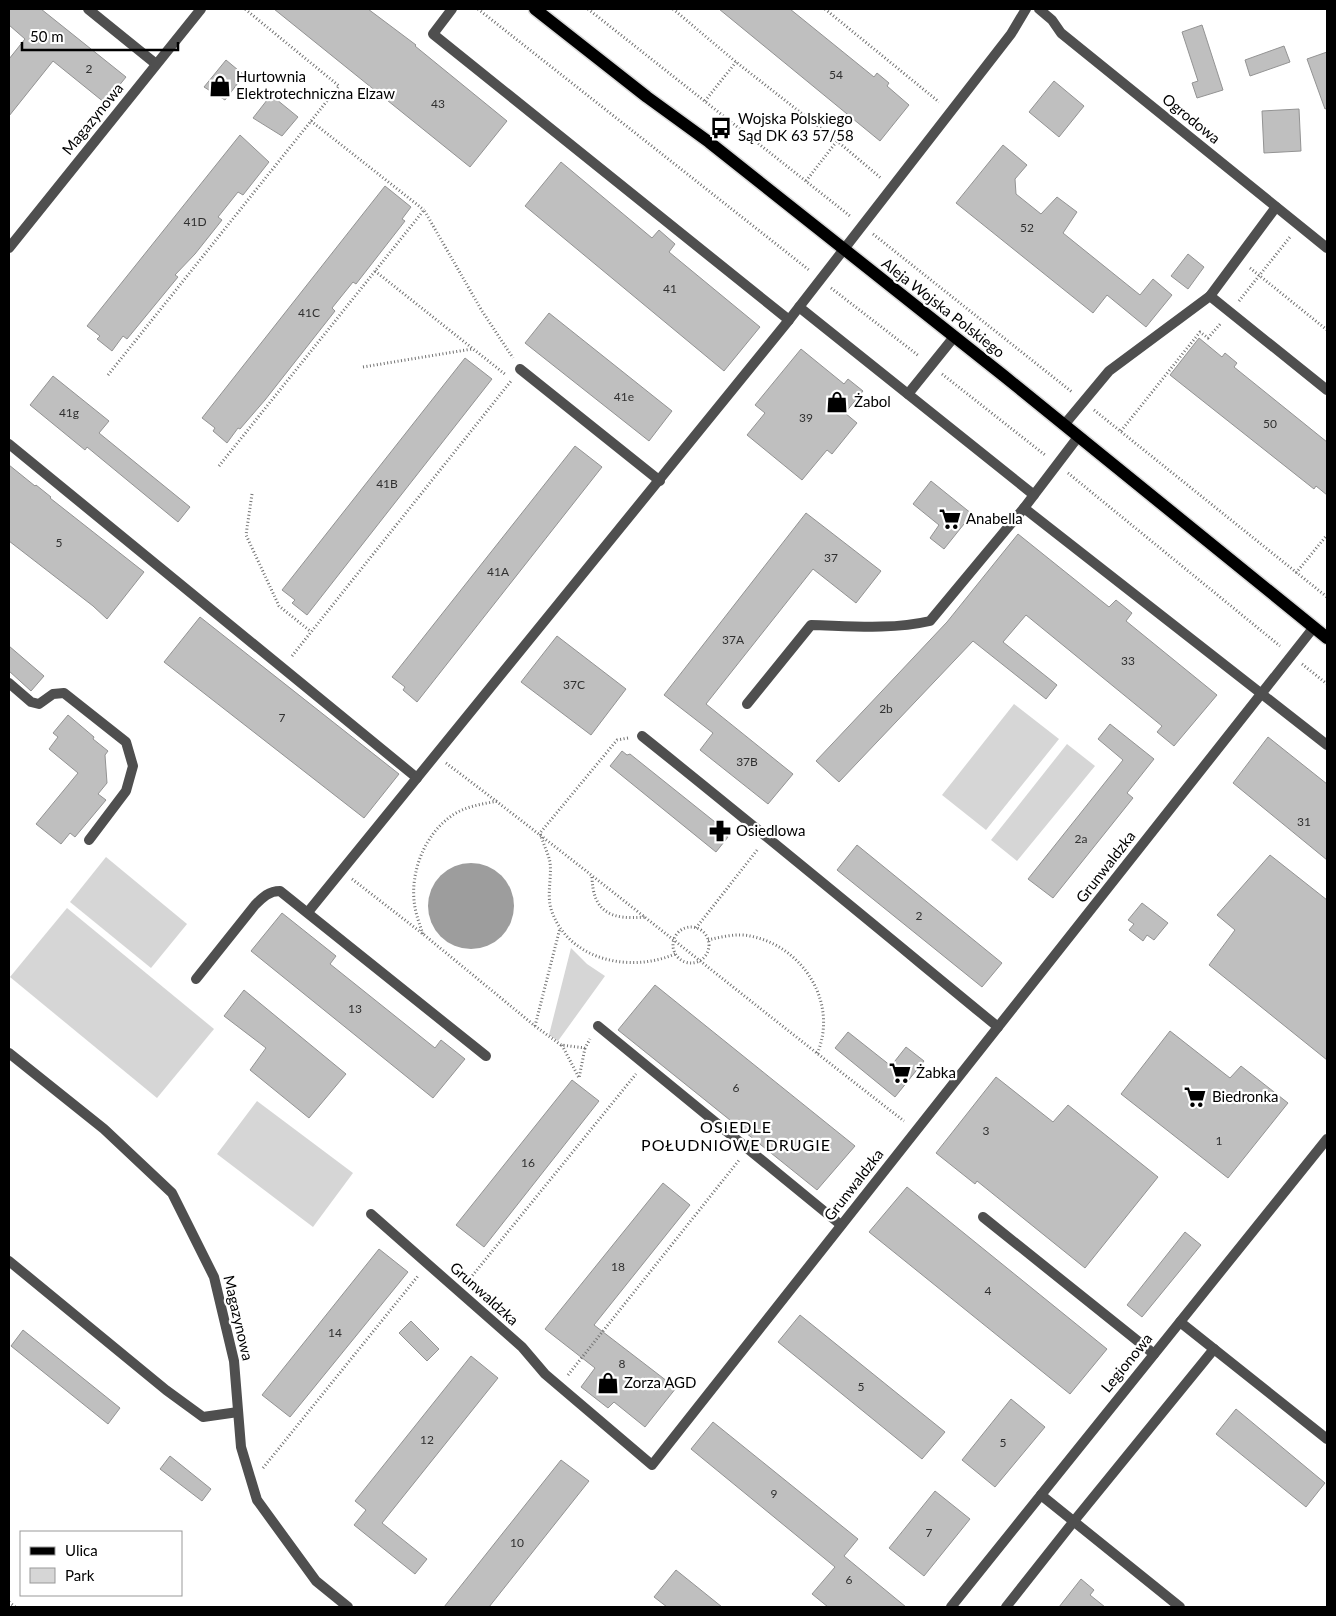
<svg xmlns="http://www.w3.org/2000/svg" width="1336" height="1616" font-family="Lato,sans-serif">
<rect width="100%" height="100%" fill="#fff"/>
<g fill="#d6d6d6">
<polygon points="1014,704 1059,739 986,830 942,795"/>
<polygon points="1067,744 1095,766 1017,861 991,840"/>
<polygon points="106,857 187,924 151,968 70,902"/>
<polygon points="67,908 214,1029 157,1098 10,977"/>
<polygon points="571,948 587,964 605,976 558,1041 549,1035"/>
<polygon points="257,1101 353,1173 313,1227 217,1154"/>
</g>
<circle fill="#9d9d9d" cx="471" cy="906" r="43"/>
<g fill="#bfbfbf" stroke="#939393">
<polygon points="9,9 41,9 126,77 105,103 53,61 9,116 9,59 25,39 9,25"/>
<polygon points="274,9 368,9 416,45 415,46 507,121 470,167"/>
<polygon points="719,9 790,9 874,77 877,73 889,83 887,86 909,105 880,141"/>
<polygon points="1202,25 1223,90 1197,98 1192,83 1198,81 1182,32"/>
<polygon points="1284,46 1290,62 1250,76 1245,60"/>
<polygon points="1327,52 1327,108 1325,109 1307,59"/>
<polygon points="226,60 244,75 225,100 204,87"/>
<polygon points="1054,81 1084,106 1059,137 1029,112"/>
<polygon points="271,95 298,117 282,136 253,118"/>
<polygon points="1299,109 1301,151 1264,153 1262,111"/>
<polygon points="240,135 269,162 243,195 238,192 218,217 222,220 195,254 175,275 178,277 127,339 123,336 112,351 97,339 100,336 87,326"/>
<polygon points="1003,145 1027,165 1015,179 1016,194 1041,214 1057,197 1077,212 1063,233 1140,295 1153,279 1172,295 1146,327 1107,295 1093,313 956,203"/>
<polygon points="561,162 652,238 659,230 675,244 669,252 760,327 724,371 525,206"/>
<polygon points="385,186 411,207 402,219 405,221 356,284 353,282 332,308 335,311 265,400 240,429 238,428 227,443 213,431 215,428 202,418"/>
<polygon points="1188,254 1204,267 1188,289 1171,276"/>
<polygon points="549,313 672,411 649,441 525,343"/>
<polygon points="1199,338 1222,357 1225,353 1237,363 1234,367 1327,442 1327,495 1316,486 1314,489 1170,375"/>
<polygon points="801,349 844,384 848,379 863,391 845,413 857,423 832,454 827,450 802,480 747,435 765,413 755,405"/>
<polygon points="465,358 492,379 307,615 292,603 295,600 282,590"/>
<polygon points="53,376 109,421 99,433 190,507 178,522 87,447 85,450 30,405"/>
<polygon points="575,446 602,467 417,702 403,690 405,687 392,677"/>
<polygon points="9,465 35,486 36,485 51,497 50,498 144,572 107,619 93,606 9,541"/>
<polygon points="931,481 972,514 944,549 930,538 939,525 913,504"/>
<polygon points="806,513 881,571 856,603 813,569 706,704 793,774 768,804 700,750 713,733 664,695"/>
<polygon points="1018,534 1109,607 1116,600 1132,613 1126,621 1217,695 1174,746 1157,732 1162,726 1026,615 1003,642 1057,685 1046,699 973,641 839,782 816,761 947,622"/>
<polygon points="200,617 399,774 364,818 164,662"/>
<polygon points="557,636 626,689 591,735 521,682"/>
<polygon points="9,646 44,676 31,691 9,671"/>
<polygon points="68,715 94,737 93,739 108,751 105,755 107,783 98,794 106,800 75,837 70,833 61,844 36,824 78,773 49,749 58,737 53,733"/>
<polygon points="1110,724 1154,759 1127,793 1133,798 1053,898 1028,879 1123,760 1098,739"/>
<polygon points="1268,737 1327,784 1327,860 1233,783"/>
<polygon points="622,751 627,755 630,754 725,830 724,834 728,837 716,852 610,766"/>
<polygon points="857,845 1002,963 982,987 837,870"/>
<polygon points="1270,855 1327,900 1327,1060 1209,965 1235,930 1217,915"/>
<polygon points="1142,903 1168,923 1154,940 1147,935 1143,941 1129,930 1134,924 1128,920"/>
<polygon points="282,913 336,956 330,964 435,1048 441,1040 465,1059 433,1098 251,951"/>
<polygon points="655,985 855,1146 817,1190 618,1030"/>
<polygon points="244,990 346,1074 309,1118 250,1070 266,1048 224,1016"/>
<polygon points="1170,1031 1230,1078 1241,1066 1288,1103 1228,1178 1121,1094"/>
<polygon points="848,1032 891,1066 906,1047 924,1061 895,1097 835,1048"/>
<polygon points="996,1077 1053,1122 1068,1105 1158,1177 1085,1268 977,1181 975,1184 936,1153"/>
<polygon points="572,1080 599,1101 484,1247 456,1225"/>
<polygon points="663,1183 690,1205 594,1325 676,1388 645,1427 614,1402 608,1408 581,1387 595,1368 545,1329"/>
<polygon points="907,1187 1107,1349 1070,1394 869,1232"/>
<polygon points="1185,1232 1201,1245 1142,1317 1127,1305"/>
<polygon points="379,1249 408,1272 290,1417 262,1395"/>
<polygon points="800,1315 945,1432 922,1459 778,1342"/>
<polygon points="411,1321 439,1349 427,1361 399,1333"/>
<polygon points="23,1330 120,1408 108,1424 11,1346"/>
<polygon points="471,1356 498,1378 382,1523 427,1559 415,1574 354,1525 366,1510 355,1501"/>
<polygon points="1011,1399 1045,1427 995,1487 962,1460"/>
<polygon points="1236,1409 1325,1483 1306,1507 1216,1434"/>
<polygon points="713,1422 858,1539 844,1556 906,1607 828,1607 812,1594 835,1567 691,1449"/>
<polygon points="170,1456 211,1489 202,1501 160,1469"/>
<polygon points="561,1460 589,1481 489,1607 444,1607"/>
<polygon points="935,1491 970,1519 924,1576 889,1548"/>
<polygon points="676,1570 722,1607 667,1607 654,1597"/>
<polygon points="1081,1579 1094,1590 1090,1595 1105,1607 1059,1607"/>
</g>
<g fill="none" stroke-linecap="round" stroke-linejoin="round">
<g stroke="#dbdbdb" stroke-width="15">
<polyline id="primary" points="535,9 647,97 709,142 1004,376 1327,638"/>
</g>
<g stroke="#717171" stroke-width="3" stroke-dasharray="1 2.5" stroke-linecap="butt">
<polyline points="478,9 809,270"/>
<polyline points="588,9 850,216"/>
<polyline points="673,9 736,62 837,141 882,179"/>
<polyline points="825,9 939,102"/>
<polyline points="705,101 736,62"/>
<polyline points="311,121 424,210"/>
<polyline points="806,181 837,141"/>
<polyline points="873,234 1072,392"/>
<polyline points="1250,268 1327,330"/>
<polyline points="375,271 506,375"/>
<polyline points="831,288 919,356"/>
<polyline points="1239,301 1290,237"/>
<polyline points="363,367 472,349"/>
<polyline points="942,374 1045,455"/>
<polyline points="108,375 339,86 245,9"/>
<polyline points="1094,410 1327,597"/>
<polyline points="1121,431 1200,332 1208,338 1221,323"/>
<polyline points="219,466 424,210 482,311 513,358"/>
<polyline points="1068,473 1280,646"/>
<polyline points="252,494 246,535 279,606 310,631"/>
<polyline points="1296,573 1327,535"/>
<polyline points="292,656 511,381"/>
<polyline points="1302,664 1327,684"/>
<path d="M628 738 617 740 540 833C543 843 548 853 550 862 552 879 546 896 552 912 570 961 631 973 675 954"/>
<path d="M446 763C601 880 751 1003 904 1121"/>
<path d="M592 877C593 913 612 920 645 917"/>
<polyline points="352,879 423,934 535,1026 561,1045 585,1048 590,1039"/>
<circle cx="691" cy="945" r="18"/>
<polyline points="696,928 758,849"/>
<path d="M423 934C419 923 415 912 414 900 411 868 427 830 456 813 468 806 483 804 497 801"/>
<path d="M708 940C721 937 737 933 750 936 803 946 839 1003 817 1054"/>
<polyline points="535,1026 560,928"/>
<polyline points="562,1045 579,1078 585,1048"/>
<polyline points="468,1281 636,1074"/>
<polyline points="568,1375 740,1159"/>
<polyline points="263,1468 418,1276"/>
<polyline points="9,1602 15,1607"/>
</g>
<g stroke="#4f4f4f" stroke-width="10">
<polyline points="88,9 156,64"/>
<polyline points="452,9 433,34 789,320"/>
<polyline points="1210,296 1327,390"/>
<polyline points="799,307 1034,495"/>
<polyline points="520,369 660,481"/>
<polyline points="908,394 954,337"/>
<polyline points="1064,425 1109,371 1210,296 1276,207"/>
<polyline points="9,444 417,778"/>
<polyline points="1024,508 1327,745"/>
<path d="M747 704 811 625C850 626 891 630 930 621L1024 508 1078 437"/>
<path d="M642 736C762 832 880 930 998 1027"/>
<path d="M196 979 255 905C263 897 269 891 280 891L486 1056"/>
<polyline points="598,1026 841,1225"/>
<polyline points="983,1217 1154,1354"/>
<polyline points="9,1261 166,1390 203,1417 238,1412"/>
<polyline points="1180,1322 1327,1439"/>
<polyline points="1041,1495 1180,1607"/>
<polyline points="1006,1607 1074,1521 1214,1349"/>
</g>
<g stroke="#4f4f4f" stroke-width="10">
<polyline points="1039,9 1052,20 1061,33 1327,248"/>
<polyline points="9,248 201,9"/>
<polyline points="9,683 31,702 39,704 53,694 64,693 126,742 133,766 126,791 89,840"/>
<polyline points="308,912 789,320 1011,34 1026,9"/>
<polyline points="9,1053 104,1129 172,1193 214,1277 234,1361 241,1447 257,1500 316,1581 348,1607"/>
<polyline points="371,1214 522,1347 545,1374 652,1465 1314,627"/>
<polyline points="951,1607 1327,1139"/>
</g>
<use href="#primary" stroke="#000" stroke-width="12"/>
</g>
<defs>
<g id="shop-bare" transform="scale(1.725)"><path d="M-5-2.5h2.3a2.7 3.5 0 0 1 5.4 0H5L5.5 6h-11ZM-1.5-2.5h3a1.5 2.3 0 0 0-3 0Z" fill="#000" stroke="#fff" stroke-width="2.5" paint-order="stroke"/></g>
<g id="bus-bare" transform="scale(1.725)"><path d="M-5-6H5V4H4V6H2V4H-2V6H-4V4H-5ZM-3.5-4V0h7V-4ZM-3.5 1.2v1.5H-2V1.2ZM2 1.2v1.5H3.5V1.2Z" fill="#000" stroke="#fff" stroke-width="2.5" paint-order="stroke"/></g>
<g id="supermarket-bare" transform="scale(1.725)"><path d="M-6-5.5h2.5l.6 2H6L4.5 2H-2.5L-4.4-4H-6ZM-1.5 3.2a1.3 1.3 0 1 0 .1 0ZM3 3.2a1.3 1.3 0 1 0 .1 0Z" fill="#000" stroke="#fff" stroke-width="2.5" paint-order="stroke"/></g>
<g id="pharmacy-bare" transform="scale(1.725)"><path d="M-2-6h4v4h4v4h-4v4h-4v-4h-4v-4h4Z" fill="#000" stroke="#fff" stroke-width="2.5" paint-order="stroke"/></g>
</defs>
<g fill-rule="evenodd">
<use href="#shop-bare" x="220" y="86"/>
<use href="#bus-bare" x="721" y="128"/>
<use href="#shop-bare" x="837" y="402"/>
<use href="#supermarket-bare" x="950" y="519"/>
<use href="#pharmacy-bare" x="720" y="831"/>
<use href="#supermarket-bare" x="900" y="1073"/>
<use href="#supermarket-bare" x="1195" y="1097"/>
<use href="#shop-bare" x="608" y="1383"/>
</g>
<g text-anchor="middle" stroke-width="4.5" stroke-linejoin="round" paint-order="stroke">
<g font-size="12" fill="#303030">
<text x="89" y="73">2</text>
<text x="836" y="79">54</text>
<text x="438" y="108">43</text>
<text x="195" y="226">41D</text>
<text x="1027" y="232">52</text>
<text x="670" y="293">41</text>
<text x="309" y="317">41C</text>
<text x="624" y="401">41e</text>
<text x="69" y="417">41g</text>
<text x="806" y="422">39</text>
<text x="1270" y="428">50</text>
<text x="387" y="488">41B</text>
<text x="59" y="547">5</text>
<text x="831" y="562">37</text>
<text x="498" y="576">41A</text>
<text x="733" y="644">37A</text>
<text x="1128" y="665">33</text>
<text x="574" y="689">37C</text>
<text x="886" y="713">2b</text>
<text x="282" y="722">7</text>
<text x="747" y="766">37B</text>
<text x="1304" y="826">31</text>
<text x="1081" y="843">2a</text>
<text x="919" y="920">2</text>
<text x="355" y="1013">13</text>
<text x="736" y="1092">6</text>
<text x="986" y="1135">3</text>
<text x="1219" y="1145">1</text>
<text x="528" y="1167">16</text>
<text x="618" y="1271">18</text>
<text x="988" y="1295">4</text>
<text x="335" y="1337">14</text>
<text x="622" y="1368">8</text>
<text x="861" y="1391">5</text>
<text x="427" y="1444">12</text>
<text x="1003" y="1447">5</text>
<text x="774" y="1498">9</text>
<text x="929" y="1537">7</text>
<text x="517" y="1547">10</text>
<text x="849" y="1584">6</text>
</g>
<g font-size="15" fill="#000" stroke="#fff" text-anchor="start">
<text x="236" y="82">Hurtownia<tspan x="236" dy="17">Elektrotechniczna Elzaw</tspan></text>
<text x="738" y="124">Wojska Polskiego<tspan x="738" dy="17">Sąd DK 63 57/58</tspan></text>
<text x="854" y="407">Żabol</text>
<text x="966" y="524">Anabella</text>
<text x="736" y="836">Osiedlowa</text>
<text x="916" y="1078">Żabka</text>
<text x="1212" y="1102">Biedronka</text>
<text x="624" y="1388">Zorza AGD</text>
</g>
<g font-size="15" fill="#000" stroke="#fff">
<text transform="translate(93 119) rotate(-51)" y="5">Magazynowa</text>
<text transform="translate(1191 119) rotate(39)" y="5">Ogrodowa</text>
<text transform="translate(943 308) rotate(38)" y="5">Aleja Wojska Polskiego</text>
<text transform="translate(1106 867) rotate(-52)" y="5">Grunwaldzka</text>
<text transform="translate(854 1185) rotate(-52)" y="5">Grunwaldzka</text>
<text transform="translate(484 1294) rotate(42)" y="5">Grunwaldzka</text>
<text transform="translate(238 1318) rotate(77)" y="5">Magazynowa</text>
<text transform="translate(1127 1363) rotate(-51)" y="5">Legionowa</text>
</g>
<g font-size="16" letter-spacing="1" fill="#000" stroke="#fff">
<text x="736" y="1133">OSIEDLE<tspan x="736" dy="18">POŁUDNIOWE DRUGIE</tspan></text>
</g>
</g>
<rect width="1336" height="1616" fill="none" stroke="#000000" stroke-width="20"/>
<rect x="20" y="1531" width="162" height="65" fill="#ffffff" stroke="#999999"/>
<rect x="30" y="1547" width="25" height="8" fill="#000000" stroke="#999999"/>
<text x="65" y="1556" font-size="15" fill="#000000">Ulica</text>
<rect x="30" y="1568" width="25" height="15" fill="#d6d6d6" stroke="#999999"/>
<text x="65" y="1581" font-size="15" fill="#000000">Park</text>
<path d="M22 42v8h156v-8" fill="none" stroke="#000000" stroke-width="2.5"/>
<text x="30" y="42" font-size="15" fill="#000000" stroke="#ffffff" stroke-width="4" paint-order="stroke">50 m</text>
</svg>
